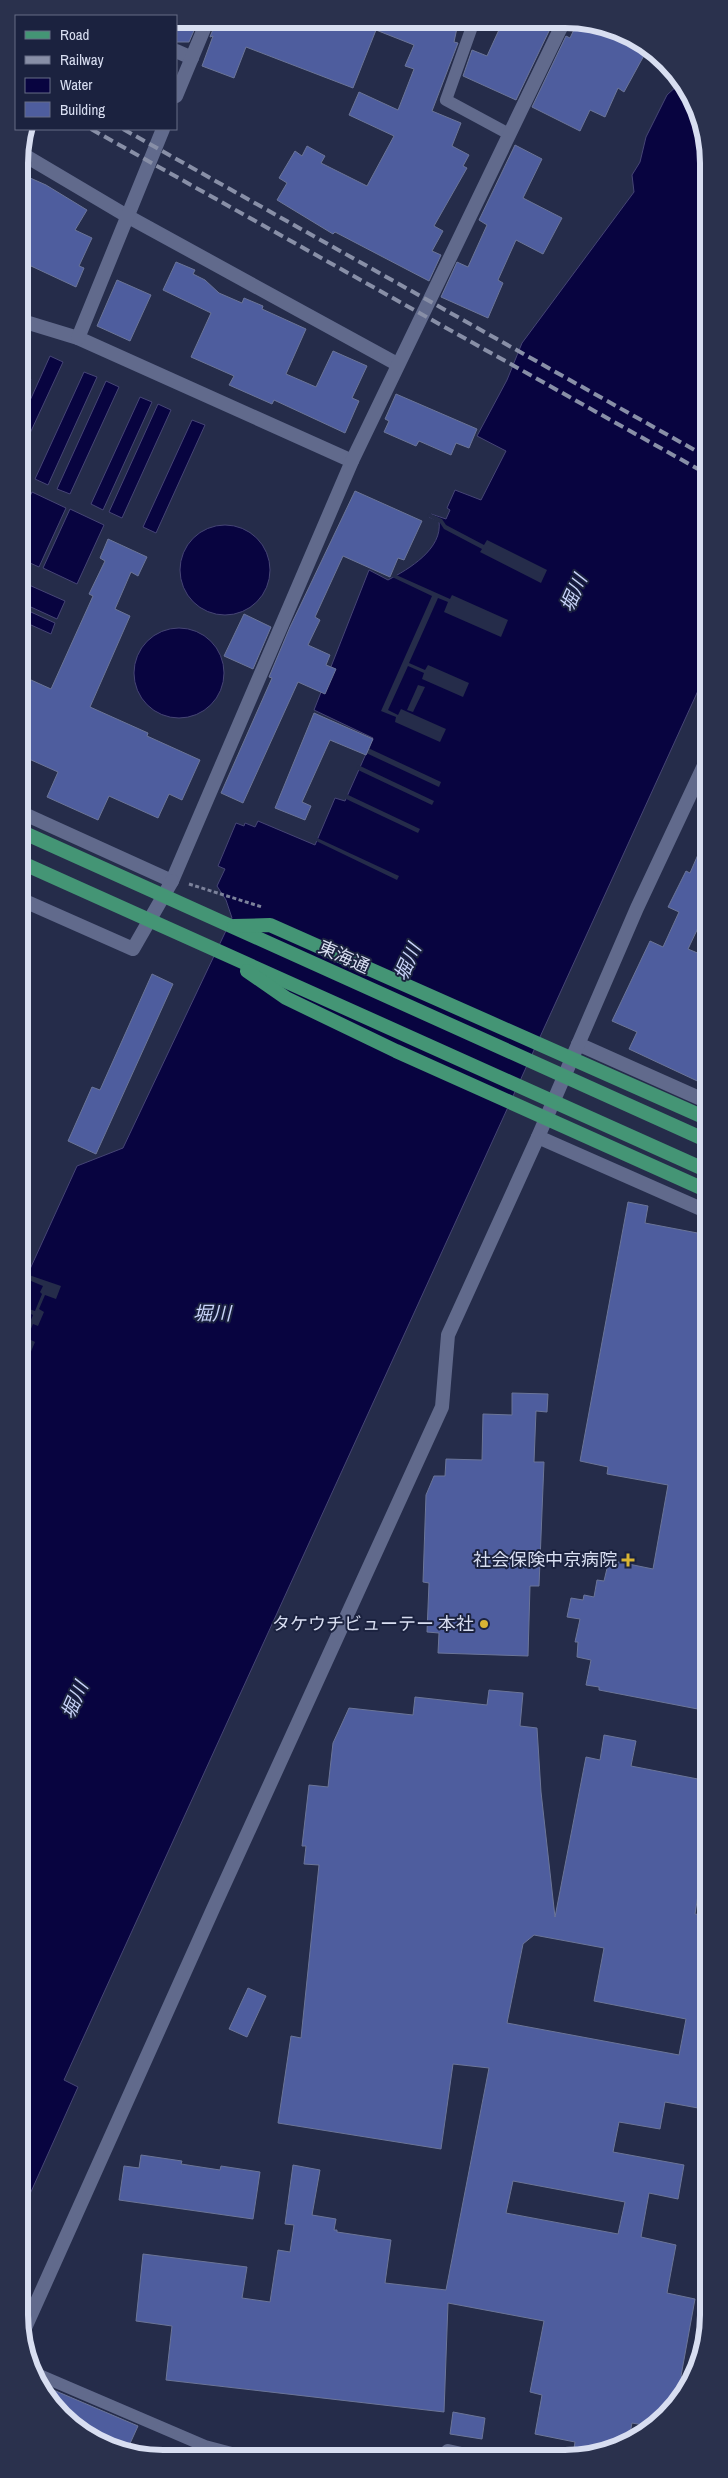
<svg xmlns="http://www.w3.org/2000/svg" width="728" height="2478" font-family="'Archivo Narrow','Noto Sans JP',sans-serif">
<rect width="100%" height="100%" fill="#252c4a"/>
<g fill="#080440" stroke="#464575">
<path d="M679 84 707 134V671L64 2080 78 2087 21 2214 20 1291 77 1166 123 1148 232 918 226 900 217 886 225 869 218 866 236 823 244 826 245 823 255 827 258 821 315 845 335 798 345 801 373 738 314 710 369 570 388 580C409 569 443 549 439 521L429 517 431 514 446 519 450 510 447 508 455 490 481 500 506 451 477 436 507 380 522 343 634 192 632 175 640 162 646 137 667 95Z"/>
<polygon points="50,356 63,362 19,457 19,425"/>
<polygon points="84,372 97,377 48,485 35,479"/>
<polygon points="19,374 31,379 19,404"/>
<polygon points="106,381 119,387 70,494 57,489"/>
<polygon points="140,397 152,402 103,510 91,504"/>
<polygon points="158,404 171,410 122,518 109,512"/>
<polygon points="192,420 205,425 156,533 143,527"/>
<polygon points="19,487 29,491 19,511"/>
<polygon points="32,492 66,508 39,567 19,558 19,519"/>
<polygon points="70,509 104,525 77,584 43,568"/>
<circle cx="225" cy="570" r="45"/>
<polygon points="20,581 65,601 57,619 20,602"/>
<polygon points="20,607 55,623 51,634 20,620"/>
<circle cx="179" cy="673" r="45"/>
</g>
<g fill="#252c4a">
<polygon points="429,513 442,519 446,525 484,545 487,540 547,570 541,583 480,552 482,549 444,529 440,523 427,516"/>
<polygon points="394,574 450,599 452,595 508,620 501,637 444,612 448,602 438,598 409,663 425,670 428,665 469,683 463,697 422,679 424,673 408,666 388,710 398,715 401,709 446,729 440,742 395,722 396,717 381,711 432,596 390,576"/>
<polygon points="418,685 425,687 413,712 407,710"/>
<polygon points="366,747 441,782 439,787 364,752"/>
<polygon points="358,765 434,801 432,805 356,769"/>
<polygon points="346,794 420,829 418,833 344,798"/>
<polygon points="315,837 399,876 397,880 314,840"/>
<polygon points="26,1274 61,1286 56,1299 45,1295 39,1309 44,1312 38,1326 33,1324 27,1338 35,1342 30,1354 20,1350 20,1337 24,1337 33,1315 20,1309 20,1306 35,1311 42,1294 40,1292 43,1286 24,1278"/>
</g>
<g fill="#4e5d9e" stroke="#6b7598" fill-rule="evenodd">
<polygon points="176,19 199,19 189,42 176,42"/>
<polygon points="217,19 416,20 434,27 439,21 457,28 454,42 458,43 432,111 461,123 452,146 469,155 463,166 467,168 434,226 443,231 432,251 441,255 429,281 335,232 333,234 277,200 287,183 279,178 295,151 302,156 307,146 325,156 321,163 367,186 394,136 349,115 359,92 398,110 414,69 405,66 414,45 376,30 353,88 246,47 234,78 202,66 213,36 210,37"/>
<polygon points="503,21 533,21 550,29 516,100 463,76 472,50 487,56"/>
<polygon points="578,21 594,22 647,50 624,92 618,88 605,117 590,110 580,131 532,107 566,36 570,38"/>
<polygon points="515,145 542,159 523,198 562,218 543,254 516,240 498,280 503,283 488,318 441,297 457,262 468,267 487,225 479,220"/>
<polygon points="28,177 46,185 87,210 75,230 92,238 79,266 84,268 76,287 31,266 19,293 19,179 26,182"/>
<polygon points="176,262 195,270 193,274 205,280 219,293 242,303 244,298 263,306 262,309 306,329 286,374 316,387 333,351 367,366 352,398 359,401 345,433 274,400 272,404 229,385 234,376 191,357 211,313 163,290"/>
<polygon points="117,280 151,295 130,341 97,326"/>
<polygon points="396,394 477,429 469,448 456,443 451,455 419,441 416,446 384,432 389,421 385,419"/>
<polygon points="355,491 422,521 404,560 398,558 390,577 343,556 315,617 320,620 308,645 330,655 326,665 336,669 325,694 298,682 243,803 221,793 272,678 269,677 290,627"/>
<polygon points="108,539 147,557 138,576 131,572 115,609 130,616 90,707 148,733 147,736 200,760 182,800 169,794 158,818 109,796 98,820 47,797 58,772 20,755 20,675 51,689 93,596 89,594 105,561 100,558"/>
<polygon points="244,614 271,627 253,669 224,656"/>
<polygon points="314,713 373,739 366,755 330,740 302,802 311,806 305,820 275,808"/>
<polygon points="707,834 707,909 688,949 707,957 708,1086 629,1049 637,1032 612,1021 650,941 663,947 679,912 668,907 686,871 690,873"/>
<polygon points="152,974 173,984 96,1154 68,1141 92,1087 100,1090"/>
<polygon points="628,1202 648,1206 645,1223 708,1235 708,1711 599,1690 599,1687 586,1685 591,1660 577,1657 578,1642 575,1642 580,1619 567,1617 571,1598 583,1600 584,1595 594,1597 597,1580 604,1581 609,1560 653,1569 668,1485 607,1474 608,1467 580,1461"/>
<polygon points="512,1393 548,1394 547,1412 536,1411 534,1462 544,1462 539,1586 530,1586 528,1656 438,1653 439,1633 427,1632 429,1583 423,1582 426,1495 434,1476 445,1476 446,1459 482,1460 483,1414 512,1415"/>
<path d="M489 1690 523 1693 520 1726 537 1728 541 1792 555 1917 586 1757 600 1760 604 1735 636 1741 631 1766 708 1781V1832L695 1914 709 1916V2110L665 2102 660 2129 619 2122 613 2152 684 2165 678 2199 649 2193 641 2237 676 2245 667 2293 695 2299 681 2376 682 2377 677 2404 673 2411 654 2427 632 2423 628 2444 594 2457 573 2455 575 2442 535 2434 542 2395 530 2392 544 2321 448 2303 444 2412 166 2380 172 2326 136 2321 143 2254 247 2267 242 2298 270 2302 278 2250 290 2252 294 2225 285 2224 293 2165 320 2170 312 2215 336 2219 334 2230H337V2232L391 2240 385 2283 446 2290 489 2068 453 2064 441 2149 278 2123 291 2036 301 2038 319 1865 304 1864 306 1846H302L309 1785 328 1787 333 1743 349 1708 413 1715 415 1697 487 1705ZM534 1935 604 1948 594 2001 686 2019 679 2055 507 2023 523 1944ZM513 2181 625 2202 618 2234 506 2213Z"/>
<polygon points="248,1988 266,1996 247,2037 229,2029"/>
<polygon points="141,2155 182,2161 181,2164 220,2170 221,2166 260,2172 253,2219 119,2200 124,2166 139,2168"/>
<polygon points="44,2386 138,2426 128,2448 61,2417"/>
<polygon points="453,2412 485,2418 482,2439 450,2434"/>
</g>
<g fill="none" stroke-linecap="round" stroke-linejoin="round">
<polyline stroke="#7c829b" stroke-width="3" stroke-dasharray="4 2.5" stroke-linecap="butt" points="189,884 262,907"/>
<g stroke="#616a8c" stroke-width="12">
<polyline points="474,21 446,100 509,134"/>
<polyline points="37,2374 205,2446 247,2457"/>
</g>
<g stroke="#616a8c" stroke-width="14">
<polyline points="176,51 192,58"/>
<polyline points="176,96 208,19"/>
<polyline points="19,152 127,216 397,364"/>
<polyline points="19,320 78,338 352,461"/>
<polyline points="78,338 163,129"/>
<polyline points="20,812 172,881 352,461 564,21"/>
<polyline points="578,1044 708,1102"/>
<polyline points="538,1137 708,1212"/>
<polyline points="695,2377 709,2302"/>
<polyline points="448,2451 475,2457"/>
</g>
<g stroke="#616a8c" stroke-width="14">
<polyline points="20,899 133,949 172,881"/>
<polyline points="21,2337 213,1909 442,1407 448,1335 538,1137 637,908 707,759"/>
</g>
<g stroke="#449575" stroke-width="14">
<polyline points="20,831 708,1141"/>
<polyline points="20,862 708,1171"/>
<polyline points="234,926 270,925 708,1119"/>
<polyline points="247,971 286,998 396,1051 708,1191"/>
</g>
<g stroke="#888fa7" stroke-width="4" stroke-dasharray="10 5" stroke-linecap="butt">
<polyline points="91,129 707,474"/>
<polyline points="123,129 707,457"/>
</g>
</g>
<g fill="#d8b434" stroke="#1b223f" stroke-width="2">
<path d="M625.5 1552.5h5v5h5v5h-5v5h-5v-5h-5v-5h5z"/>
<circle cx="484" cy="1624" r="5"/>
</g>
<g text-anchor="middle" stroke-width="4" stroke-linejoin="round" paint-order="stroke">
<g font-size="18" fill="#d8def1" stroke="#1b223f">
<text transform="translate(344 957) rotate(24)" y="6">東海通</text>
</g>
<g font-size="18" fill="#d8def1" stroke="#1b223f" text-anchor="end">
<text x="617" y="1566">社会保険中京病院</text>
<text x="474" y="1630">タケウチビューテー 本社</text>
</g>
<g font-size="19" font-style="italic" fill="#c9d4fa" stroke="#1b223f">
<text transform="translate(573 593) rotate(-66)" y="7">堀川</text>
<text transform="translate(407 962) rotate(-66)" y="7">堀川</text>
<text x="212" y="1320">堀川</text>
<text transform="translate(74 1700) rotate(-66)" y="7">堀川</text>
</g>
</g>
<path d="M0 0H728V2478H0ZM163 28H565A135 135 0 0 1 700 163V2315A135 135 0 0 1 565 2450H163A135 135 0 0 1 28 2315V163A135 135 0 0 1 163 28Z" fill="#2a314d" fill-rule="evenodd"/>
<path fill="none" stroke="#d8def1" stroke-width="6" d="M163 28H565A135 135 0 0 1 700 163V2315A135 135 0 0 1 565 2450H163A135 135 0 0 1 28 2315V163A135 135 0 0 1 163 28Z"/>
<rect x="15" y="15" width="162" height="115" fill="#1b223f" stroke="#676d86"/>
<rect x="25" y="31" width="25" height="8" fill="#449575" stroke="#676d86"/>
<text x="60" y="40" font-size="15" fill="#d8def1">Road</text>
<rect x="25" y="56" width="25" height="8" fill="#888fa7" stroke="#676d86"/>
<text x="60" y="65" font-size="15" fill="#d8def1">Railway</text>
<rect x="25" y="78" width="25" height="15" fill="#080440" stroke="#676d86"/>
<text x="60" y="90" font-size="15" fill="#d8def1">Water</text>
<rect x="25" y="102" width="25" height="15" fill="#4e5d9e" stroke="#676d86"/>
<text x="60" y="115" font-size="15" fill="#d8def1">Building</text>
</svg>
